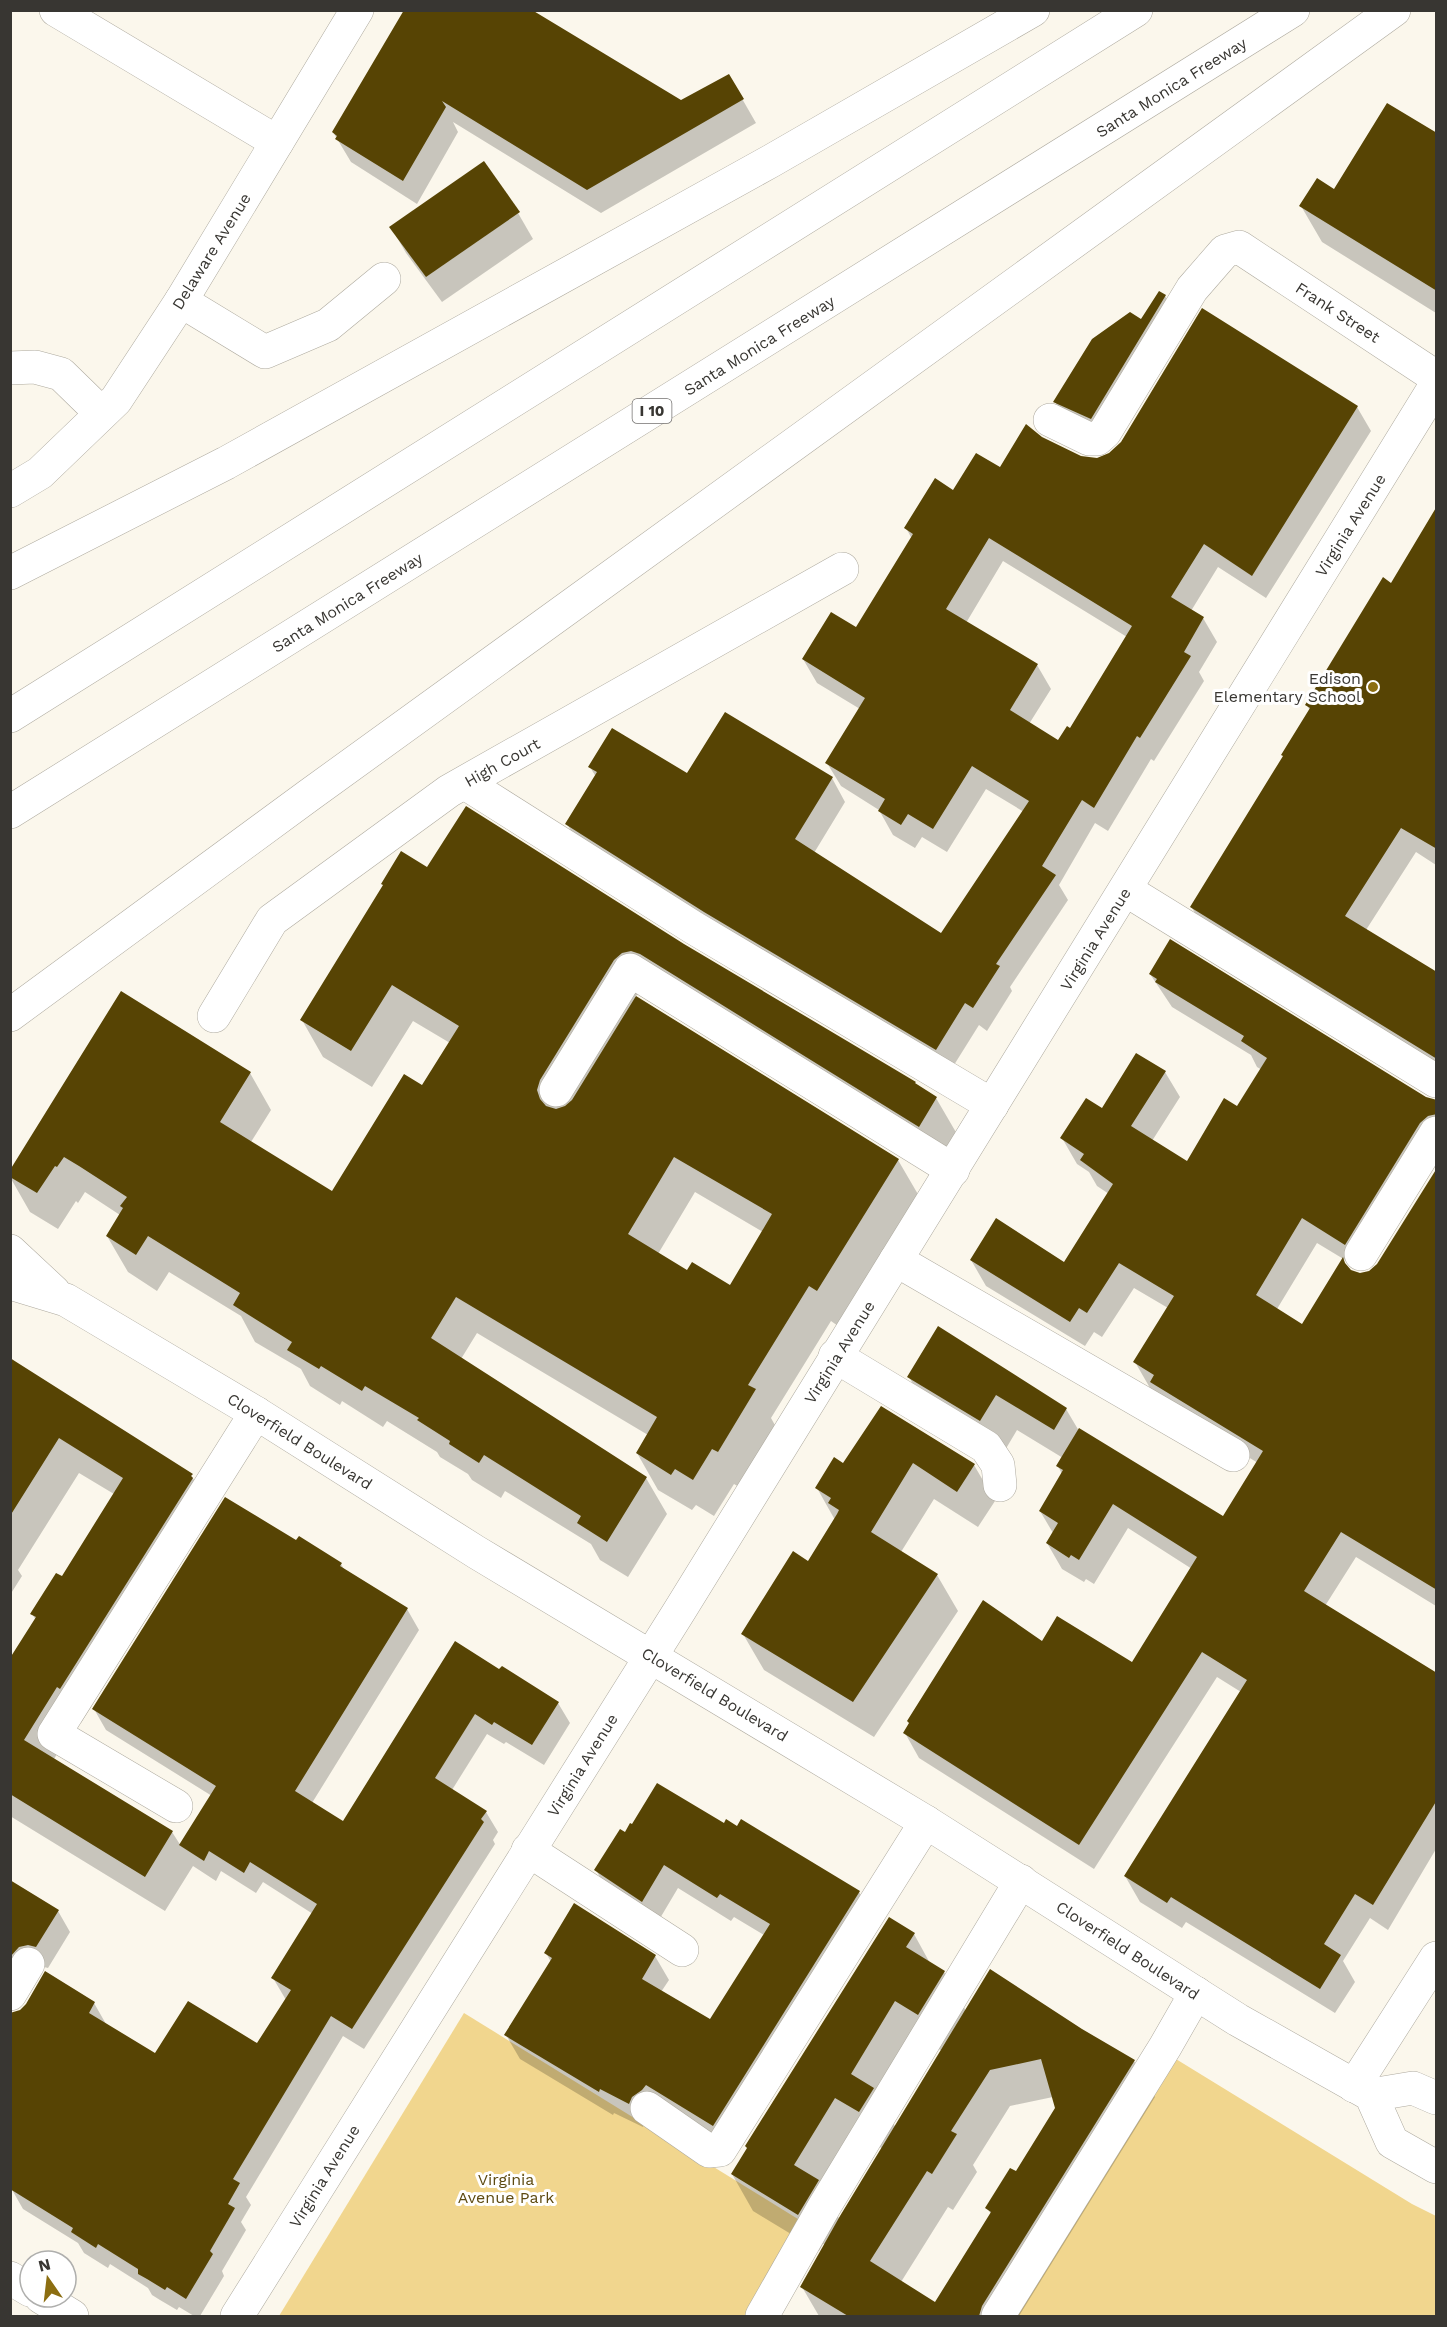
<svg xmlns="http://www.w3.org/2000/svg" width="1447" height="2327" font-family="'Work Sans',sans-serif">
<rect width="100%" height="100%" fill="#fbf7ec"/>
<g fill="#f1d68e">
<polygon points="464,2013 806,2224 748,2316 279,2316"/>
<polygon points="1171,2056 1412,2204 1436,2216 1436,2316 1006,2316"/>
</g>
<g fill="#0003" fill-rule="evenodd">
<polygon points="406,10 681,102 729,76 756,123 601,213 453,122 458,132 417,204 351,162 333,132"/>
<polygon points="1436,135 1436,313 1322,242 1301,206 1335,191"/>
<polygon points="518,213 533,239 442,302 406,253 391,227"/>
<polygon points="1165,296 1173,309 1099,432 1063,415 1055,402"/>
<path d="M1357 407 1371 431 1266 598 1218 567 1191 611 1203 618 1217 642 1199 672 1204 681 1154 761 1151 759 1108 831 1095 823 1059 885 1068 900 1010 987 1012 991 987 1031 979 1025 949 1073 581 848 567 824 596 777 590 767 687 775 832 778 845 802 814 853 942 935 1024 812 986 789 947 852 922 837 915 848 893 835 879 810 841 786 827 763 860 709 817 683 803 659 856 629 912 539 906 528 954 492 1000 469 1041 438 1081 458 1097 459ZM1003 561 1127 637 1070 730 1059 742 1029 724 1051 689 1037 665 966 623Z"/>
<polygon points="1436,510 1436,865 1416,852 1366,930 1435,973 1436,971 1436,1075 1207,933 1192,908 1284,758 1310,711 1307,705 1391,585"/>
<path d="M428 869 683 945 936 1098 957 1134 940 1162 643 989 635 997 898 1160 919 1196 838 1326 831 1321 771 1418 776 1427 739 1487 734 1484 714 1516 696 1505 692 1510 658 1490 637 1453 648 1435 477 1333 461 1359 646 1478 667 1514 628 1577 600 1560 591 1544 505 1491 501 1498 472 1480 468 1474 440 1457 437 1452 387 1421 383 1427 342 1401 340 1405 310 1386 301 1369 255 1342 241 1316 169 1272 157 1291 128 1272 107 1236 120 1215 85 1192 78 1203 76 1201 58 1229 30 1212 10 1177V1173L250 1073 271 1110 251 1142 333 1193 423 1087 450 1043 413 1021 372 1087 323 1057 302 1020ZM695 1192 763 1232 730 1287 687 1272 658 1254Z"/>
<polygon points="1150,974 1426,1098 1436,1101 1436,1147 1360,1269 1317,1243 1277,1309 1303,1326 1349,1270 1360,1274 1370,1272 1378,1265 1436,1171 1436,1606 1356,1557 1325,1606 1435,1674 1436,1670 1436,1849 1388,1930 1370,1918 1343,1961 1355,1982 1335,2013 1186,1922 1182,1928 1140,1902 1125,1876 1241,1692 1217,1677 1094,1869 919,1758 905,1733 1042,1643 1132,1664 1192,1569 1128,1528 1094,1584 1086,1579 1084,1582 1062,1569 1047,1543 1053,1533 1040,1511 1062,1474 1058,1466 1063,1458 1017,1430 1001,1457 930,1414 909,1377 939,1328 1066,1409 1079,1431 1223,1518 1258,1463 1166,1407 1150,1388 1135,1362 1168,1308 1134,1288 1102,1337 1094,1332 1085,1346 986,1286 971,1260 1064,1264 1109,1194 1097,1186 1089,1172 1077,1164 1062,1138 1165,1072 1180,1097 1152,1141 1188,1163 1238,1108 1262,1070 1257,1067 1251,1055 1172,1007"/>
<polygon points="10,1357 17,1364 191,1475 212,1510 212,1514 81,1723 77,1721 54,1759 172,1832 181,1846 212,1796 106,1730 94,1709 297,1542 341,1564 345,1571 407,1609 419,1630 312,1803 344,1823 500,1671 558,1703 570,1723 544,1765 506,1742 504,1744 487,1734 452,1790 486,1812 498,1832 493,1840 495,1844 364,2049 343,2036 246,2197 251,2205 241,2222 246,2230 222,2271 224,2276 200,2316 194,2316 179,2307 177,2310 160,2300 152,2295 148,2288 110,2264 108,2268 84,2253 78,2243 23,2209 11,2188 10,2014 94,2003 106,2024 156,2055 258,2045 286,2000 273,1978 313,1914 263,1882 256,1893 221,1871 216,1881 193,1866 165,1911 10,1816 10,1661 36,1620 32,1614 62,1578 114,1494 79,1473 18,1570 22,1576 10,1595"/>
<polygon points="881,1408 974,1465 995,1501 978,1527 934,1499 901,1552 937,1575 958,1611 874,1737 764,1670 743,1634 808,1563 835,1520 817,1488 844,1465"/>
<polygon points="741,1821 859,1892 873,1917 727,2149 645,2121 643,2127 614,2113 613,2115 520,2059 506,2035 551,1962 546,1953 655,1956 669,1980 661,1992 710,2021 764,1935 734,1917 731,1921 678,1888 656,1925 610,1895 596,1870 625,1834 724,1825 737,1828"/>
<polygon points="10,1882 58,1911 70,1932 48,1968 40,1966 10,1997"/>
<path d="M914 1934 931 1965 944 1972 966 2011 1134 2061 1155 2097 1019 2316H819L802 2287 826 2245 823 2244 819 2251 753 2211 732 2174ZM917 2036 942 2051 896 2128 879 2099ZM1053 2097 1057 2109 1017 2173 987 2208 991 2214 936 2304 901 2282 948 2207 953 2210 977 2172 973 2165 1010 2106ZM857 2133 883 2149 840 2220 822 2189Z"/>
</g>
<g fill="#574404" fill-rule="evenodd">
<polygon points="404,10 532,10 681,100 729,74 744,99 587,190 442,101 446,107 403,181 335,139 337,136 332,132"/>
<polygon points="1387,103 1437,133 1437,291 1299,206 1317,178 1334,189"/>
<polygon points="484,161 520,212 426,277 389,227"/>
<polygon points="1159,291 1166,295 1091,419 1053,402 1092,339 1130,312 1141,319"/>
<path d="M1202 308 1358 406 1252 576 1204 544 1171 597 1204 617 1184 652 1191 656 1140 738 1137 736 1094 808 1082 800 1042 866 1056 875 996 964 1000 966 973 1008 965 1003 936 1050 704 912 565 824 597 772 588 767 612 728 687 773 725 712 833 777 795 839 941 933 1029 801 972 766 933 829 908 814 901 825 878 811 885 799 825 763 865 698 802 659 831 612 856 627 913 534 904 528 935 478 953 490 976 453 1000 467 1026 424 1042 437 1081 456 1097 458 1109 453 1121 442ZM989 538 1132 626 1070 728 1067 726 1058 740 1010 710 1038 664 946 609Z"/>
<polygon points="1437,506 1437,849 1401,828 1345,916 1437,972 1437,1059 1190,907 1283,756 1281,755 1310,708 1305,705 1383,577 1391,583"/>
<path d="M466 806 684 944 916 1082 915 1083 937 1097 919 1127 640 954 631 951 622 953 614 960 540 1080 537 1090 540 1099 546 1106 556 1109 565 1106 572 1100 636 996 899 1159 817 1291 809 1286 748 1385 756 1389 718 1452 712 1449 693 1480 675 1469 671 1475 636 1453 657 1417 456 1297 431 1338 647 1477 607 1542 577 1523 581 1516 484 1455 479 1463 449 1444 450 1441 417 1420 419 1418 365 1386 362 1391 321 1366 319 1369 287 1350 292 1342 233 1305 240 1293 148 1236 136 1255 106 1236 123 1208 120 1206 127 1197 79 1166 64 1157 57 1167 55 1166 37 1193 10 1177V1170L121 991 251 1072 220 1122 332 1191 404 1074 422 1085 459 1026 392 985 351 1051 300 1020 383 885 381 884 401 851 427 867ZM674 1157 772 1214 730 1285 692 1262 687 1270 628 1234Z"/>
<polygon points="1170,939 1426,1097 1437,1100 1437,1114 1428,1116 1420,1123 1345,1245 1302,1218 1256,1295 1302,1324 1343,1257 1345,1263 1351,1270 1360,1273 1369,1271 1377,1264 1437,1168 1437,1590 1341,1532 1304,1591 1437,1673 1437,1800 1373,1905 1355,1894 1324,1944 1341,1955 1320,1989 1171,1897 1167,1903 1124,1876 1247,1680 1202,1652 1079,1845 903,1733 909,1723 907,1721 983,1600 1042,1641 1057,1616 1132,1662 1197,1557 1113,1504 1079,1560 1071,1555 1069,1558 1046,1543 1058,1523 1039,1511 1063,1470 1056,1466 1079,1428 1223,1516 1263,1451 1150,1382 1154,1375 1133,1362 1174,1296 1119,1263 1087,1313 1079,1308 1070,1322 970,1260 996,1218 1064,1262 1113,1184 1080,1160 1084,1154 1060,1138 1086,1098 1102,1108 1136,1053 1166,1071 1131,1126 1187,1161 1224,1098 1237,1106 1267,1058 1241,1041 1244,1036 1155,982 1157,979 1149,974"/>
<polygon points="938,1326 1067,1408 1054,1430 996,1395 980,1421 907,1377"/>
<polygon points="10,1358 193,1474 191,1476 193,1478 60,1689 57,1687 24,1740 173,1831 145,1877 10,1794 10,1658 36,1617 30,1614 56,1573 62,1576 123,1478 59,1438 10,1516"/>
<polygon points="881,1406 975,1464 957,1492 913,1463 871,1532 938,1574 853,1702 741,1634 793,1551 808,1561 837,1514 839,1510 828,1503 831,1498 815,1488 834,1457 843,1463"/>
<polygon points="225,1497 296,1540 299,1536 342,1563 340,1566 408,1608 295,1791 343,1821 455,1641 499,1669 502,1666 559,1702 532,1745 494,1722 492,1725 475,1714 435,1778 487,1811 481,1819 484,1822 352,2029 331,2016 233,2179 240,2183 228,2204 235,2208 210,2251 213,2254 186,2299 167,2287 165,2290 147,2279 138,2274 138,2269 98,2244 96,2248 71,2232 73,2228 10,2189 10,2013 20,2010 26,2004 45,1971 95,2002 89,2013 155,2053 188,2001 257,2043 291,1990 271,1978 317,1904 250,1862 244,1873 209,1851 204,1861 179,1845 216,1786 92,1709"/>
<polygon points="657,1783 724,1823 726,1819 737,1826 741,1819 860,1891 713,2126 646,2085 642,2090 632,2097 629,2104 600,2089 599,2092 504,2035 552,1958 544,1953 574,1903 656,1955 642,1979 710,2019 770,1924 720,1894 717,1898 664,1865 642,1902 594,1870 620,1829 625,1832 630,1823 632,1824"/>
<polygon points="10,1880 59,1910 36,1947 28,1945 19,1947 10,1957"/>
<polygon points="889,1917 915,1933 906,1947 945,1971 918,2015 895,2001 851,2074 874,2088 859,2112 835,2098 794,2165 819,2180 798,2215 731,2174 747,2148 745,2146"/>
<path d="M990 1969 1082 2029 1135 2060 982 2306 979 2316H848L800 2287 840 2216ZM1041 2059 1055 2108 1016 2171 1010 2168 985 2208 991 2212 935 2302 870 2261 927 2171 932 2174 957 2134 951 2131 990 2070Z"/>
</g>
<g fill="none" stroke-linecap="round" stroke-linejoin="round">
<g stroke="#aeaa9f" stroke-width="34">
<g id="minor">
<polyline points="56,10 277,142"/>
<polyline points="181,301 265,352 328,325 384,279"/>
<polyline points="10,368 35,367 61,374 101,413"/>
<polyline points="1050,420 1089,439 1097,439 1105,432 1192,289 1225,251 1239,247 1436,377"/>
<polyline points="10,491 40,473 116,400 181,301 357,10"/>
<polyline points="465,783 694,928 992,1105"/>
<polyline points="1126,890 1436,1081"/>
<polyline points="214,1016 272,920 449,791 842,569"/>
<polyline points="556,1090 630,970 953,1170"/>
<polyline points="1361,1254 1436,1133"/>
<polyline points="896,1260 1233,1455"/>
<polyline points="835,1356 986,1447 998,1465 1000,1485"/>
<polyline points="176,1806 54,1734 256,1413"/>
<polyline points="528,1850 682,1950"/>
<polyline points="10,1994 28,1964"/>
<polyline points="1354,2086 1436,1958"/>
<polyline points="647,2108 709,2151 720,2150 926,1822"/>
<polyline points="10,2278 30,2290"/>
<polyline points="41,2297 72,2316"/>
<polyline points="237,2316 680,1610 1436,385"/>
<polyline points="762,2316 824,2207 1021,1881"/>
<polyline points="998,2316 1165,2047 1196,1993"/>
</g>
</g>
<g stroke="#aeaa9f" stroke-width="34">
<g id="major">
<polyline points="10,1251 54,1292"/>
<polyline points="10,1283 66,1300 256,1413 476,1552 926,1822 1238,2020 1371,2095 1392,2142 1436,2167"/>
<polyline points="1371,2095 1413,2088 1436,2098"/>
</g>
</g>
<g stroke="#aeaa9f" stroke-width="34">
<g id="highway">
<polyline points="10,573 226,463 771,161 1033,10"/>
<polyline points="10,716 1136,10"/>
<polyline points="10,812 1293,10"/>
<polyline points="10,1015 308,796 1394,10"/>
</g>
</g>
<use href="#minor" stroke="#fff" stroke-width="33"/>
<use href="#major" stroke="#fff" stroke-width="33"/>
<use href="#highway" stroke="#fff" stroke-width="33"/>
</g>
<circle fill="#8c6e11" stroke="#fff" stroke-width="2" cx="1373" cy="687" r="6"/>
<g text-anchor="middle" stroke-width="6" stroke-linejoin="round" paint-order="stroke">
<rect fill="#fff" stroke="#747270" stroke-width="1.5" x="632.5" y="399" width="39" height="24" rx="4.5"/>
<g font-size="15" font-weight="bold" fill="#383632">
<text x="652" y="416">I 10</text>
</g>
<g font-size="16" fill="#383632" stroke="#fff">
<text transform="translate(1171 87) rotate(-32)" y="6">Santa Monica Freeway</text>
<text transform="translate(211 251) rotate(-58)" y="6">Delaware Avenue</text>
<text transform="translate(1338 312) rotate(33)" y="6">Frank Street</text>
<text transform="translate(759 345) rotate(-32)" y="6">Santa Monica Freeway</text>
<text transform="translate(1350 525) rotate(-58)" y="6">Virginia Avenue</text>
<text transform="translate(347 602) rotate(-32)" y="6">Santa Monica Freeway</text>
<text transform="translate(502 762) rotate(-29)" y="6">High Court</text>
<text transform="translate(1095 939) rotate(-58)" y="6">Virginia Avenue</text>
<text transform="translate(839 1352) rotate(-58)" y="6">Virginia Avenue</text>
<text transform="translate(300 1441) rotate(32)" y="6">Cloverfield Boulevard</text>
<text transform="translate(715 1694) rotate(31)" y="6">Cloverfield Boulevard</text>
<text transform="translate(582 1765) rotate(-58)" y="6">Virginia Avenue</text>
<text transform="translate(1128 1950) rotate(33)" y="6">Cloverfield Boulevard</text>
<text transform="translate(324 2176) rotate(-58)" y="6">Virginia Avenue</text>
</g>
<g font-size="16" fill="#383632" stroke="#fff" text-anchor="end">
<text x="1361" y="684">Edison<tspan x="1361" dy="18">Elementary School</tspan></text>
</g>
<g font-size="16" fill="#5d4a11" stroke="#fff">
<text x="506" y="2185">Virginia<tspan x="506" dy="18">Avenue Park</tspan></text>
</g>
</g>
<rect width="1447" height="2327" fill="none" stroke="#383632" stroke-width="24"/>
<g transform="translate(48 2279) rotate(346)"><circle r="28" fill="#ffffff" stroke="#afafad" stroke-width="1.5"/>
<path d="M0-4.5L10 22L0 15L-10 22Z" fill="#8c6e11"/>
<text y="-9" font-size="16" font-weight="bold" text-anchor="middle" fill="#383632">N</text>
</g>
</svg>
